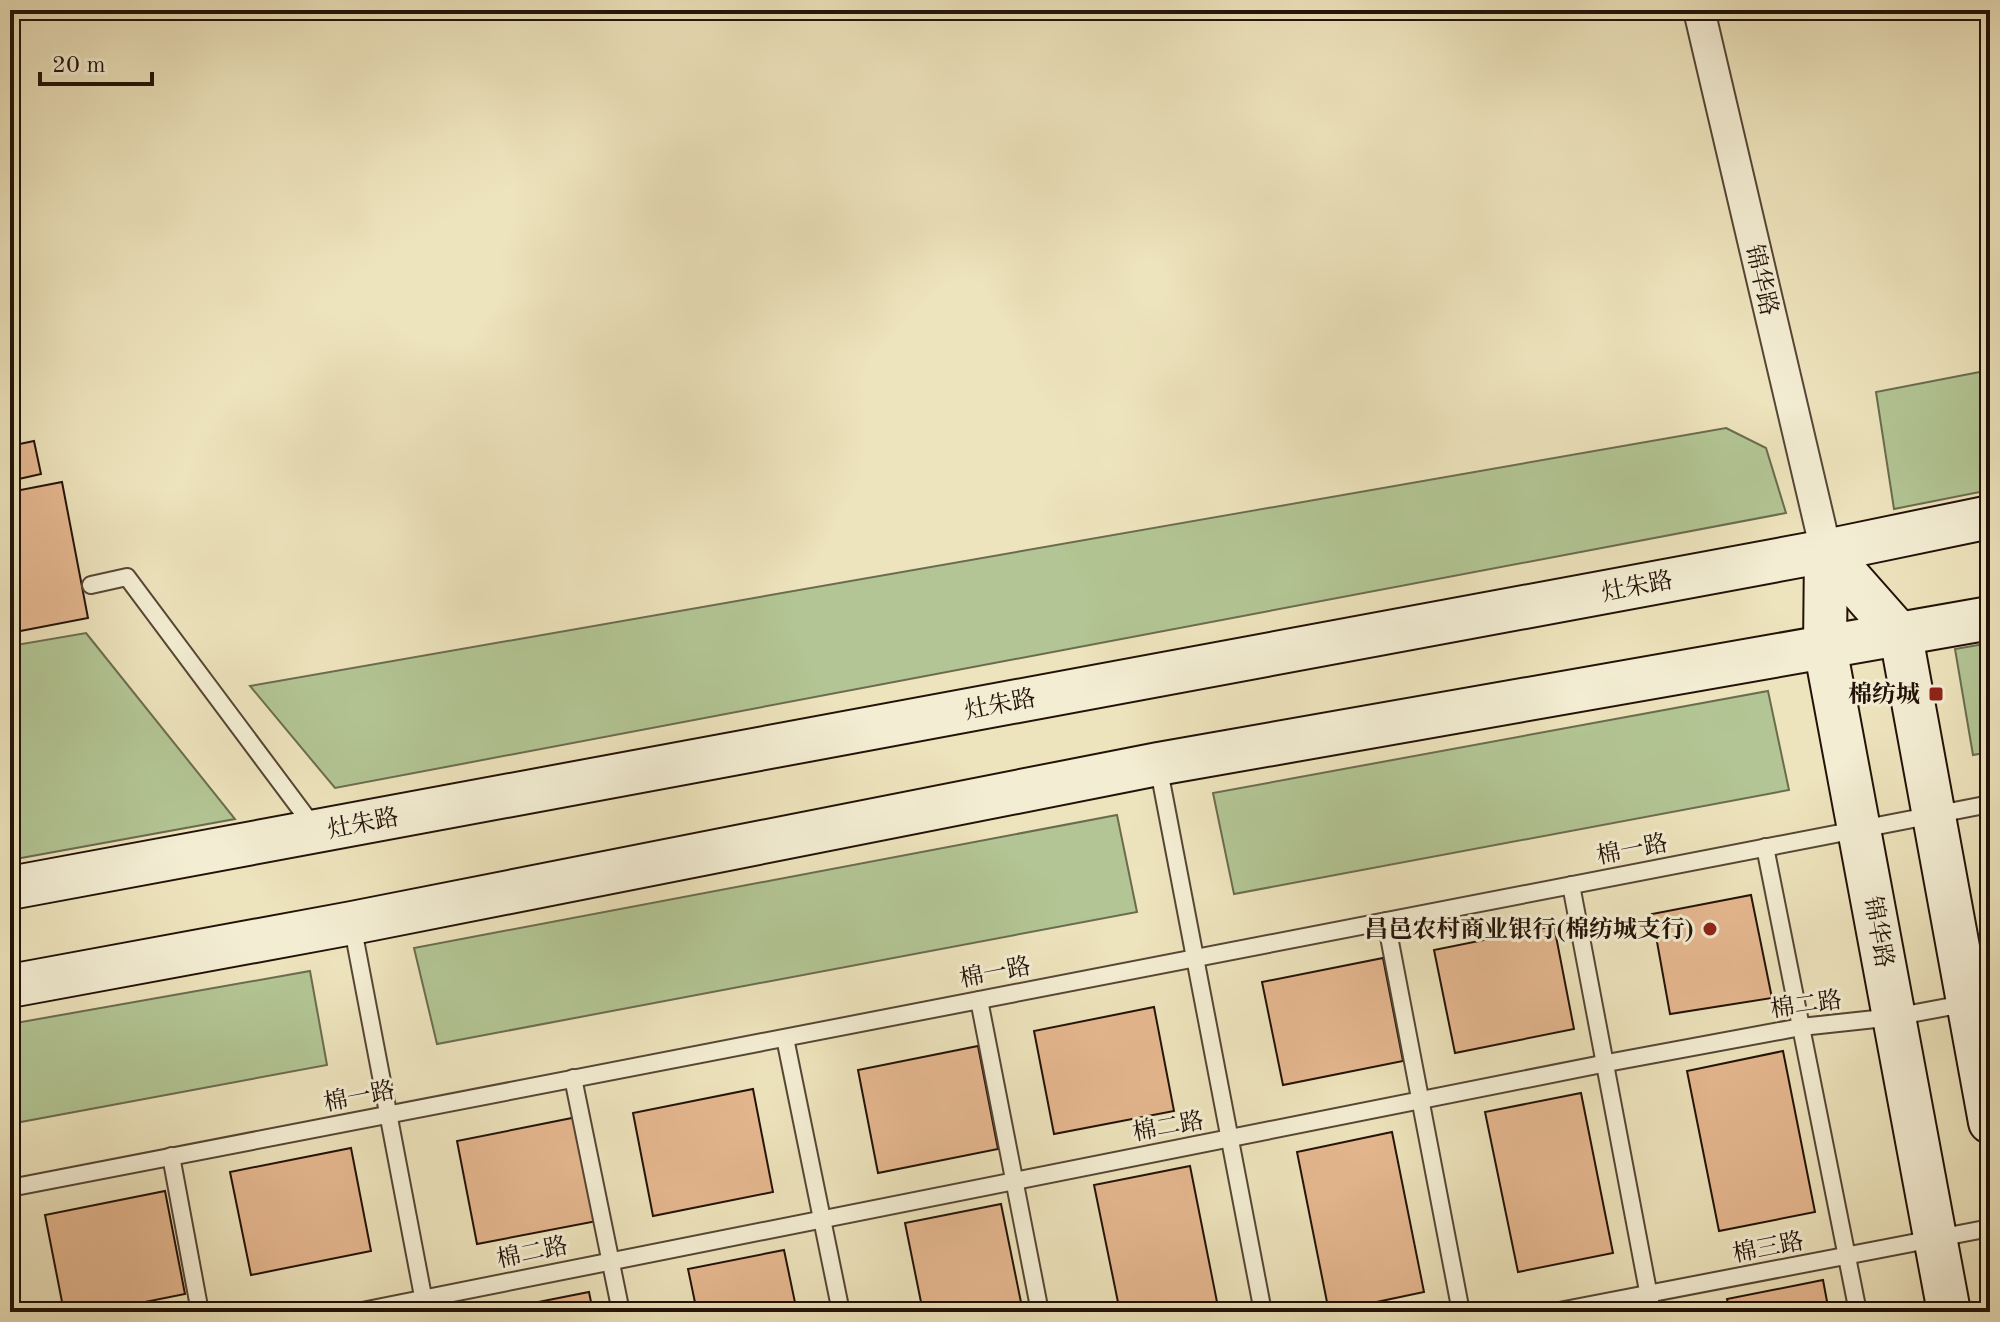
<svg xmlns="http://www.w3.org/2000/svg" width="2000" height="1322" font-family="'Old Standard TT','Noto Serif SC',serif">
<rect width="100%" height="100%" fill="#ede3bc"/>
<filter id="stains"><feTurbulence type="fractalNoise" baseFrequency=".0025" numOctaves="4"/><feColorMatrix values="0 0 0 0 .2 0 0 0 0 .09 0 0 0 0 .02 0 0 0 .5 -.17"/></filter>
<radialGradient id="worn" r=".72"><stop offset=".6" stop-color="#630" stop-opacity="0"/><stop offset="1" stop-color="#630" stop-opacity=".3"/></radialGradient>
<g fill="#b3c594" stroke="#6b6c4e" stroke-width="2">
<polygon points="1990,370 1990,490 1894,509 1876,392"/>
<polygon points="1726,428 1766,448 1786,513 335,788 250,686"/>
<polygon points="86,633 235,819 10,860 10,646"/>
<polygon points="1990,643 1990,752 1973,755 1955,649"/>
<polygon points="1768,691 1789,790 1234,894 1213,793"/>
<polygon points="1117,815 1137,912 437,1044 414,948"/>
<polygon points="310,971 327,1065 10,1124 10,1024"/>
</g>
<g fill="#e5b78f" stroke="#231208" stroke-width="2">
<polygon points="34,441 41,474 10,481 10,446"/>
<polygon points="62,482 88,618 10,633 10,492"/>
<polygon points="1751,895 1772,998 1670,1014 1652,914"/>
<polygon points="1554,926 1574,1029 1455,1053 1434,950"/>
<polygon points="1383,958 1403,1061 1283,1085 1262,982"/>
<polygon points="1154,1007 1174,1111 1054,1134 1034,1031"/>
<polygon points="978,1046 998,1149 878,1173 858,1070"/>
<polygon points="1783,1051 1815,1212 1719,1231 1687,1071"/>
<polygon points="753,1089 773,1192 653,1216 633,1113"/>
<polygon points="1581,1093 1613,1253 1518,1272 1485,1112"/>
<polygon points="577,1117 597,1221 477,1244 457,1141"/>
<polygon points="1392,1132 1424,1292 1329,1312 1297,1152"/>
<polygon points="351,1148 371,1251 251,1275 230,1172"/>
<polygon points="1190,1166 1219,1312 1120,1312 1094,1185"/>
<polygon points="165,1191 185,1294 95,1312 64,1312 45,1215"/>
<polygon points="1001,1204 1023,1312 923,1312 905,1223"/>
<polygon points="784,1250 797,1312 697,1312 688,1269"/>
<polygon points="1823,1280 1829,1312 1730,1312 1727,1299"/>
<polygon points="589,1292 593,1312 494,1312 493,1311"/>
</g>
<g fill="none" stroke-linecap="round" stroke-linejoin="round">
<g stroke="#564635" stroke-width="20">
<g id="lane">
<polyline points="91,585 127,577 316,830"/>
<polyline points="1158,765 1263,1312"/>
<polyline points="1765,847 1858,1312"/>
<polyline points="1571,885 1652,1312"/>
<polyline points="1386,921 1461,1312"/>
<polyline points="352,924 426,1312"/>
<polyline points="979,1000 1040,1312"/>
<polyline points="785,1038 841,1312"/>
<polyline points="573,1078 621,1312"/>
<polyline points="171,1156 200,1312"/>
<polyline points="10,1188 1990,804"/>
<polyline points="357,1312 1607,1063 1801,1027 1894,1017 1990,999"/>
<polyline points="1554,1312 1990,1228"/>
</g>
</g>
<g stroke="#564635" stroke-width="34">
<polyline id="street" points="1699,10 1826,551"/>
</g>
<g stroke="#231208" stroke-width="46">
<g id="secondary">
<polyline points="1826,551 1825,647 1949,1312"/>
<polyline points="1826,551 1901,636 1990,1122"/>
<polyline points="10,888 1826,551 1990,517"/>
<polyline points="10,986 352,923 1158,764 1990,618"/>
</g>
</g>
<use href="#lane" stroke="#f3edd3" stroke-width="16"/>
<use href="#street" stroke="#f3edd3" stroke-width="30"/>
<use href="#secondary" stroke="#f3edd3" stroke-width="42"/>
</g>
<g fill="#8f2418" stroke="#f3edd3" stroke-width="3">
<rect x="1928" y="686" width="16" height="16" rx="4"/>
<circle cx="1710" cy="929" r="8"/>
</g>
<g text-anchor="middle" stroke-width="6" stroke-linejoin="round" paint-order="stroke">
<g font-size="24" fill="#231208" stroke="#f3edd3">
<text transform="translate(1762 280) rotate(77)" y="8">锦华路</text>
<text transform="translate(1637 586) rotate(-11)" y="8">灶朱路</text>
<text transform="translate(1000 704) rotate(-11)" y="8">灶朱路</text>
<text transform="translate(363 823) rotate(-11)" y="8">灶朱路</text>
<text transform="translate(1632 849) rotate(-11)" y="8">棉一路</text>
<text transform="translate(1879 932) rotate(80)" y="8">锦华路</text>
<text transform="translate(995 972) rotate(-11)" y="8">棉一路</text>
<text transform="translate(1806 1004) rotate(-8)" y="8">棉二路</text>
<text transform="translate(359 1096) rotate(-11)" y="8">棉一路</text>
<text transform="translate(1168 1126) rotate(-10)" y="8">棉二路</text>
<text transform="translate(1768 1247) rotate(-11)" y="8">棉三路</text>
<text transform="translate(532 1252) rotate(-12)" y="8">棉二路</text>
</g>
<g font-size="24" font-weight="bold" fill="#231208" stroke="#f3edd3" text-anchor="end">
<text x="1920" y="702">棉纺城</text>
<text x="1694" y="937">昌邑农村商业银行(棉纺城支行)</text>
</g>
</g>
<rect width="2000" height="1322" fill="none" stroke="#ede3bc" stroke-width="40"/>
<rect x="12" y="12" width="1976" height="1298" fill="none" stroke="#231208" stroke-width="4"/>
<rect x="20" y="20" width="1960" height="1282" fill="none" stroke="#231208" stroke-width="2"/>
<path d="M40 72v12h112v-12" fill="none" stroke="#231208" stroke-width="4"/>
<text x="52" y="72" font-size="24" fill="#231208" stroke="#f3edd3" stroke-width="6" paint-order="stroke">20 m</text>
<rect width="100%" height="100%" filter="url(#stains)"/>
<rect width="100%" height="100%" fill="url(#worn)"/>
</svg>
